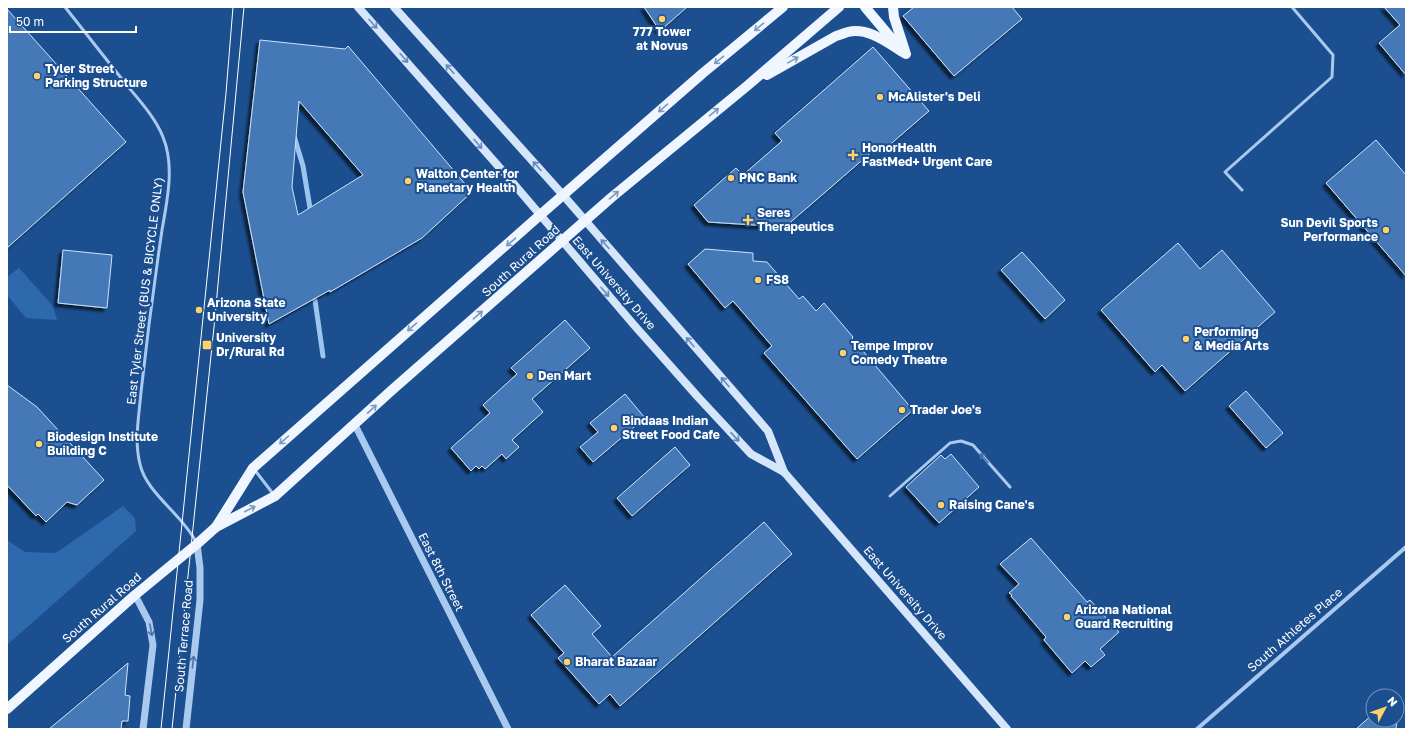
<svg xmlns="http://www.w3.org/2000/svg" width="1413" height="736" font-family="'Golos Text',sans-serif">
<defs>
<filter id="shadow"><feDropShadow dx="-3.5" dy="3.5" stdDeviation="1" flood-color="#0009"/></filter>
</defs>
<rect width="100%" height="100%" fill="#1b4f8f"/>
<g fill="#2e69ad">
<polygon points="19,268 53,306 57,320 26,318 7,295 7,277"/>
<polygon points="123,506 135,518 136,531 7,645 7,540 25,552 56,553"/>
</g>
<g fill="none" stroke-linecap="round" stroke-linejoin="round">
<g stroke="#9cc4f0" stroke-width="5">
<polyline points="294,136 303,166 311,214"/>
<polyline points="315,300 323,356"/>
</g>
</g>
<g fill="#4478b7" stroke="#cfe3fa" fill-rule="evenodd" filter="url(#shadow)">
<polygon points="644,7 687,7 660,31"/>
<polygon points="914,7 1012,7 1022,19 954,76 903,16"/>
<polygon points="1384,7 1406,7 1406,75 1379,43 1400,25"/>
<polygon points="7,9 126,142 7,248"/>
<path d="M260 40 345 49 348 46 472 192 422 238 330 292V290L269 324 243 192ZM299 101 363 175 298 215 292 187Z"/>
<polygon points="873,47 929,111 886,148 882,143 785,227 708,222 694,205 736,168 743,175 782,141 775,133"/>
<polygon points="1376,140 1406,175 1406,276 1326,183"/>
<polygon points="1178,243 1200,269 1222,250 1275,312 1185,391 1162,365 1155,372 1101,310"/>
<polygon points="705,249 753,253 753,261 767,262 799,299 803,296 816,311 824,303 853,337 852,338 913,410 857,459 764,353 772,346 733,301 725,308 688,264"/>
<polygon points="63,250 112,255 107,308 58,303"/>
<polygon points="1022,252 1065,300 1045,319 1001,270"/>
<polygon points="565,320 590,348 532,399 543,412 512,440 519,447 506,459 502,454 485,469 482,466 479,469 476,466 471,471 451,448 490,413 483,405 517,374 511,368"/>
<polygon points="7,385 37,407 104,480 77,505 67,502 46,522 38,514 36,516 7,485"/>
<polygon points="1246,391 1283,433 1266,448 1229,406"/>
<polygon points="625,394 645,418 593,462 580,447 598,432 590,423"/>
<polygon points="675,447 690,465 632,516 617,498"/>
<polygon points="951,454 979,487 939,523 906,487 941,455 945,459"/>
<polygon points="764,522 792,554 620,706 610,694 599,704 558,658 564,653 531,615 565,585 601,626 592,634 612,657"/>
<polygon points="1031,538 1087,602 1090,600 1119,632 1100,649 1105,655 1091,667 1085,661 1072,673 1044,640 1046,637 1011,596 1012,595 1009,593 1019,584 1000,564"/>
<polygon points="128,663 125,695 130,696 128,721 122,721 121,729 49,729"/>
<polygon points="1373,714 1373,720 1397,720 1396,729 1356,729"/>
</g>
<g fill="none" stroke-linecap="round" stroke-linejoin="round">
<g stroke="#a9c9ee" stroke-width="3">
<path d="M65 7C85 32 105 58 125 83 139 100 155 117 163 137 175 166 167 201 162 230 154 284 147 338 141 392 139 416 134 441 140 464 146 493 183 515 196 542"/>
<polyline points="1242,190 1225,172 1332,77 1333,55 1292,7"/>
<polyline points="254,469 274,495"/>
<polyline points="890,496 950,443 961,441 973,445 1010,487"/>
</g>
<polyline stroke="#a9c9ee" stroke-width="4" points="1197,729 1406,547"/>
<g stroke="#a9c9ee" stroke-width="7">
<polyline points="355,425 508,729"/>
<polyline points="135,595 149,622 153,645 143,729"/>
<polyline points="186,729 200,600 200,568 197,544"/>
</g>
<g stroke="#d6e6fa" stroke-width="8">
<polyline points="358,7 507,176 634,325 698,397 751,454 784,472 1007,729"/>
<polyline points="394,7 563,195 768,431 784,472"/>
</g>
<g stroke="#f0f6ff" stroke-width="10">
<polyline points="865,7 897,45"/>
<polyline points="893,7 894,17 905,51"/>
<path d="M767 75 836 36C840 35 844 33 848 32 869 27 889 44 906 54"/>
<polyline points="216,527 275,496 392,390 612,197 747,86 839,7"/>
<polyline points="7,709 135,595 197,544 216,527 253,468 539,216 703,73 783,7"/>
</g>
<g stroke="#fff" stroke-width="1">
<polyline points="161,729 226,93 233,7"/>
<polyline points="172,729 214,327 244,7"/>
</g>
</g>
<defs><path id="oneway-shaft" d="M-6 0H5M1.5-3L5.5 0L1.5 3" fill="none" stroke-width="1.6" stroke-linecap="round" stroke-linejoin="round"/></defs>
<g stroke="#668bba">
<use href="#oneway-shaft" transform="translate(373 24) rotate(48)"/>
<use href="#oneway-shaft" transform="translate(404 58) rotate(49)"/>
<use href="#oneway-shaft" transform="translate(450 69) rotate(-132)"/>
<use href="#oneway-shaft" transform="translate(478 144) rotate(49)"/>
<use href="#oneway-shaft" transform="translate(537 166) rotate(-132)"/>
<use href="#oneway-shaft" transform="translate(605 244) rotate(-132)"/>
<use href="#oneway-shaft" transform="translate(605 292) rotate(49)"/>
<use href="#oneway-shaft" transform="translate(690 342) rotate(-131)"/>
<use href="#oneway-shaft" transform="translate(725 382) rotate(-131)"/>
<use href="#oneway-shaft" transform="translate(735 437) rotate(47)"/>
</g>
<g stroke="#7b9ac1">
<use href="#oneway-shaft" transform="translate(759 27) rotate(140)"/>
<use href="#oneway-shaft" transform="translate(719 60) rotate(140)"/>
<use href="#oneway-shaft" transform="translate(793 60) rotate(-29)"/>
<use href="#oneway-shaft" transform="translate(663 108) rotate(139)"/>
<use href="#oneway-shaft" transform="translate(714 112) rotate(-40)"/>
<use href="#oneway-shaft" transform="translate(614 195) rotate(-40)"/>
<use href="#oneway-shaft" transform="translate(511 242) rotate(139)"/>
<use href="#oneway-shaft" transform="translate(478 315) rotate(-41)"/>
<use href="#oneway-shaft" transform="translate(412 327) rotate(139)"/>
<use href="#oneway-shaft" transform="translate(372 409) rotate(-43)"/>
<use href="#oneway-shaft" transform="translate(284 440) rotate(138)"/>
<use href="#oneway-shaft" transform="translate(250 509) rotate(-27)"/>
</g>
<g stroke="#4674ac">
<use href="#oneway-shaft" transform="translate(984 458) rotate(-132)"/>
<use href="#oneway-shaft" transform="translate(151 630) rotate(79)"/>
<use href="#oneway-shaft" transform="translate(193 662) rotate(-84)"/>
</g>
<g fill="#ffd166" stroke="#1b4f8f" stroke-width="1.5">
<circle cx="662" cy="19" r="4"/>
<circle cx="37" cy="76" r="4"/>
<circle cx="880" cy="97" r="4"/>
<path d="M851 149h4v4h4v4h-4v4h-4v-4h-4v-4h4z"/>
<circle cx="731" cy="178" r="4"/>
<circle cx="408" cy="181" r="4"/>
<path d="M746 214h4v4h4v4h-4v4h-4v-4h-4v-4h4z"/>
<circle cx="1386" cy="230" r="4"/>
<circle cx="758" cy="280" r="4"/>
<circle cx="199" cy="310" r="4"/>
<circle cx="1186" cy="339" r="4"/>
<rect x="202" y="340" width="10" height="10" rx="2"/>
<circle cx="843" cy="353" r="4"/>
<circle cx="530" cy="376" r="4"/>
<circle cx="902" cy="410" r="4"/>
<circle cx="614" cy="428" r="4"/>
<circle cx="39" cy="444" r="4"/>
<circle cx="941" cy="505" r="4"/>
<circle cx="1067" cy="617" r="4"/>
<circle cx="567" cy="662" r="4"/>
</g>
<g text-anchor="middle" stroke-width="4" stroke-linejoin="round" paint-order="stroke">
<g font-size="12" font-weight="bold" fill="#fff" stroke="#1b4f8f" text-anchor="start">
<text x="662" y="36" text-anchor="middle">777 Tower<tspan x="662" dy="14">at Novus</tspan></text>
<text x="45" y="73">Tyler Street<tspan x="45" dy="14">Parking Structure</tspan></text>
<text x="888" y="101">McAlister's Deli</text>
<text x="862" y="152">HonorHealth<tspan x="862" dy="14">FastMed+ Urgent Care</tspan></text>
<text x="416" y="178">Walton Center for<tspan x="416" dy="14">Planetary Health</tspan></text>
<text x="739" y="182">PNC Bank</text>
<text x="757" y="217">Seres<tspan x="757" dy="14">Therapeutics</tspan></text>
<text x="1378" y="227" text-anchor="end">Sun Devil Sports<tspan x="1378" dy="14">Performance</tspan></text>
<text x="766" y="284">FS8</text>
<text x="207" y="307">Arizona State<tspan x="207" dy="14">University</tspan></text>
<text x="1194" y="336">Performing<tspan x="1194" dy="14">&amp; Media Arts</tspan></text>
<text x="216" y="342">University<tspan x="216" dy="14">Dr/Rural Rd</tspan></text>
<text x="851" y="350">Tempe Improv<tspan x="851" dy="14">Comedy Theatre</tspan></text>
<text x="538" y="380">Den Mart</text>
<text x="910" y="414">Trader Joe's</text>
<text x="622" y="425">Bindaas Indian<tspan x="622" dy="14">Street Food Cafe</tspan></text>
<text x="47" y="441">Biodesign Institute<tspan x="47" dy="14">Building C</tspan></text>
<text x="949" y="509">Raising Cane's</text>
<text x="1075" y="614">Arizona National<tspan x="1075" dy="14">Guard Recruiting</tspan></text>
<text x="575" y="666">Bharat Bazaar</text>
</g>
<g font-size="12" fill="#fff" stroke="#1b4f8f">
<text transform="translate(521 261) rotate(-42)" y="4">South Rural Road</text>
<text transform="translate(614 283) rotate(49)" y="4">East University Drive</text>
<text transform="translate(145 291) rotate(-83)" y="4">East Tyler Street (BUS &amp; BICYCLE ONLY)</text>
<text transform="translate(441 572) rotate(63)" y="4">East 8th Street</text>
<text transform="translate(905 593) rotate(49)" y="4">East University Drive</text>
<text transform="translate(102 608) rotate(-41)" y="4">South Rural Road</text>
<text transform="translate(1295 630) rotate(-41)" y="4">South Athletes Place</text>
<text transform="translate(184 636) rotate(-85)" y="4">South Terrace Road</text>
</g>
</g>
<rect width="1413" height="736" fill="none" stroke="#ffffff" stroke-width="16"/>
<g transform="translate(1385 708) rotate(49)"><circle r="19" fill="#1b4f8f" stroke="#7695bc"/>
<path d="M0-3L7 15L0 10L-7 15Z" fill="#ffd166"/>
<text y="-6" font-size="11" font-weight="bold" text-anchor="middle" fill="#ffffff">N</text>
</g>
<path d="M10 26v6h126v-6" fill="none" stroke="#ffffff" stroke-width="2"/>
<text x="16" y="26" font-size="12" fill="#ffffff" stroke="#1b4f8f" stroke-width="3" paint-order="stroke">50 m</text>
</svg>
